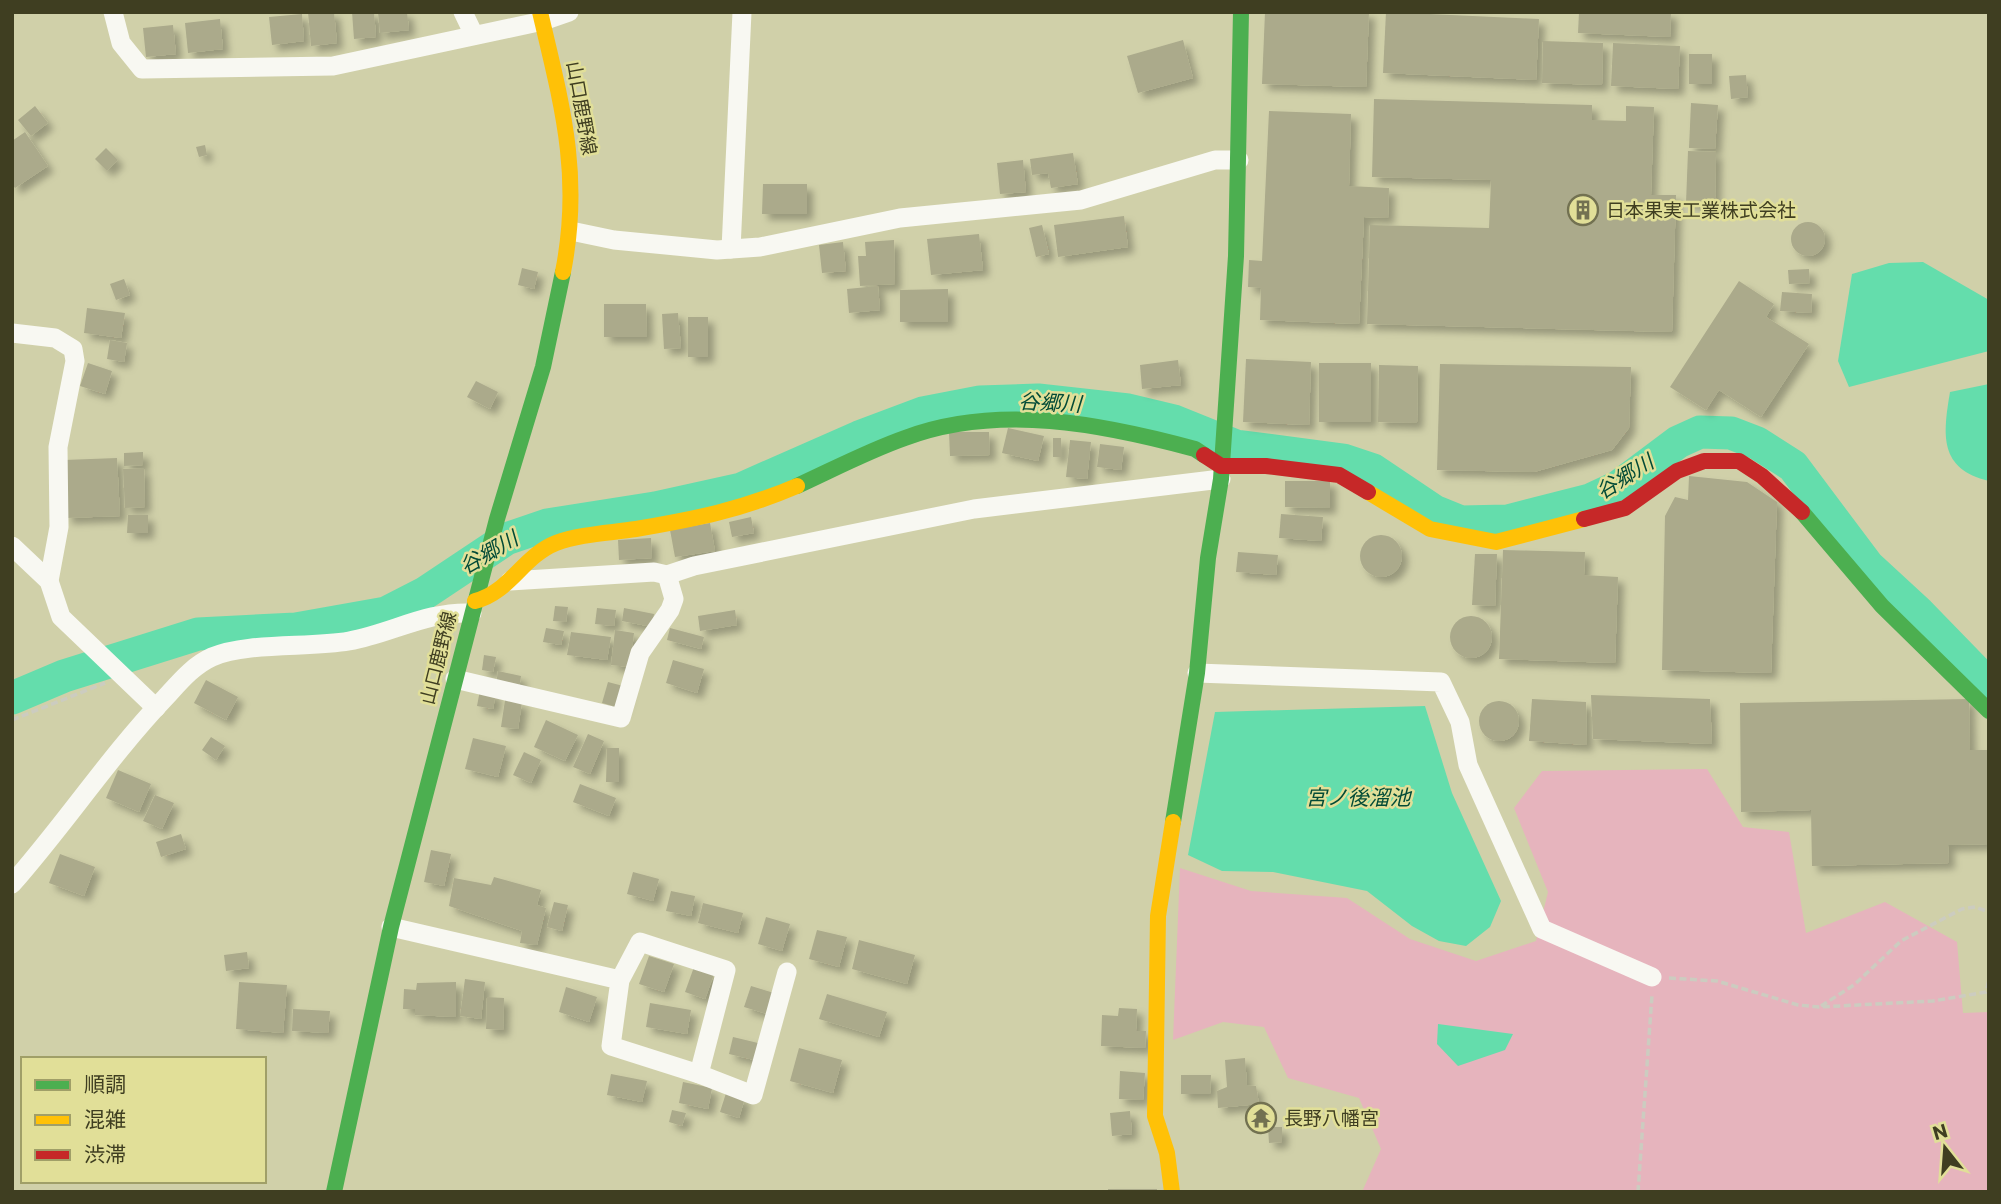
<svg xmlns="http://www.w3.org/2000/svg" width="2001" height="1204" font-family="Commissioner,'Noto Sans JP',sans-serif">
<defs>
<filter id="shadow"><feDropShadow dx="6" dy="6" stdDeviation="3.5" flood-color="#0004"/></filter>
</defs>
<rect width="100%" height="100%" fill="#d0d0a9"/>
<polygon fill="#e6b4bd" points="1707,769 1743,827 1789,832 1806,933 1885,902 1957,942 1963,1013 1989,1012 1989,1192 1362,1192 1381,1149 1359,1098 1288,1078 1264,1027 1223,1022 1173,1040 1180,868 1251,891 1347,898 1410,939 1476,961 1536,941 1548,892 1514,808 1542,771"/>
<g fill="#64ddac">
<polygon points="1923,262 1989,300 1989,351 1849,387 1838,361 1852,274 1889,263"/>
<path d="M1989 384V481C1938 469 1943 434 1950 392Z"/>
<polygon points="1425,706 1452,793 1501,901 1490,927 1466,946 1439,941 1412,926 1367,891 1273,872 1222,871 1188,855 1215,712"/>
<polygon points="1438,1024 1513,1034 1505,1050 1458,1066 1437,1044"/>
</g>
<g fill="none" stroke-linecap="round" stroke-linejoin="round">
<polyline stroke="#64ddac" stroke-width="33" points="12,698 64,676 198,634 296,629 386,613 425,593 506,539 547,525 655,508 741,489 859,437 923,413 980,402 1038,400 1128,410 1174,421 1236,446 1343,460 1373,470 1434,511 1461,522 1508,521 1590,500 1618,487 1678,442 1700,432 1731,433 1757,443 1793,466 1868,566 1919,613 1989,685"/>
</g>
<g fill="#abaa8b" filter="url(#shadow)">
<polygon points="308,12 334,12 337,43 311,46"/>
<polygon points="352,12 374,12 376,37 354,39"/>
<polygon points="378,12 407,12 409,30 380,33"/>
<polygon points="1265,12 1369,12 1366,87 1262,84"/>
<polygon points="1386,12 1539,19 1536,80 1383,73"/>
<polygon points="1579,12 1671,12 1670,37 1578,33"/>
<polygon points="302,14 304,41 272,45 269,17"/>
<polygon points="220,19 223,49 188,53 185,23"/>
<polygon points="173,25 176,54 146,57 143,28"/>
<polygon points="1183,40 1193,78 1138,93 1127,56"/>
<polygon points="1543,41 1603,43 1602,85 1542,83"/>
<polygon points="1613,43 1680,46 1678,89 1611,86"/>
<rect x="1689" y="54" width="23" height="30"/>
<polygon points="1746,75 1748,97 1731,99 1729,76"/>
<polygon points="1374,99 1592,105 1592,120 1626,121 1626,106 1654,107 1651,195 1676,195 1672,332 1367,324 1370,225 1489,228 1491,180 1372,177"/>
<polygon points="1691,103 1718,105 1715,149 1689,148"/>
<polygon points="35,106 48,123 31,136 18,120"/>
<polygon points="1269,111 1351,114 1349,186 1389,188 1388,218 1364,217 1359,324 1260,320 1261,288 1248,287 1249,260 1262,261"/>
<polygon points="25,132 48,166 15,188 12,184 12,141"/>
<polygon points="205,145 207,155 199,157 196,147"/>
<polygon points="106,148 118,160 107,171 95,159"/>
<polygon points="1688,151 1716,152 1715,204 1686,203"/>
<polygon points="1073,153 1078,184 1051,188 1048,173 1032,175 1030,159"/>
<polygon points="1023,160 1026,192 1000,194 997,163"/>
<polygon points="763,184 807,184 807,214 762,214"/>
<polygon points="1124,216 1128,247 1058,257 1054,225"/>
<circle cx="1808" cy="239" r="17"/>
<polygon points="1042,225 1049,254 1036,257 1029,228"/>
<polygon points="979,234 983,270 931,275 927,239"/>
<polygon points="894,240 895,284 860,286 858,256 866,256 865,242"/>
<polygon points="843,242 846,271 822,273 819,245"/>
<polygon points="522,268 538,272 534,289 518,285"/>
<polygon points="1809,269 1810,283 1789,284 1788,270"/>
<polygon points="124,279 130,295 116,300 110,284"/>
<polygon points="1739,281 1774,304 1766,317 1809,344 1761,417 1719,390 1706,410 1670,387"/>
<polygon points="878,286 880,310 849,313 847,289"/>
<polygon points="948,289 948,322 900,322 900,290"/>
<polygon points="1782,292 1812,294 1811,313 1780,311"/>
<polygon points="604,304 646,304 647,337 604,337"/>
<polygon points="87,308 125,313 121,338 84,333"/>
<polygon points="678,313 681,348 664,349 662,314"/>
<rect x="688" y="317" width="20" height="40"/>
<polygon points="110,340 127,343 124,362 107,359"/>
<polygon points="1246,359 1311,362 1309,425 1243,422"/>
<polygon points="1178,360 1181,385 1142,389 1140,365"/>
<polygon points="88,363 112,371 105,394 80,386"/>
<rect x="1319" y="363" width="52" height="59"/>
<polygon points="1440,364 1631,367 1629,428 1612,450 1534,472 1437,470"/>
<polygon points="1379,365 1418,366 1417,423 1378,422"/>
<polygon points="476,381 498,392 490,409 467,397"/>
<polygon points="1008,428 1044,436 1038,461 1002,453"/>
<polygon points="949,432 989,432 990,455 950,456"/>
<rect x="1053" y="438" width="8" height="19"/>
<polygon points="1070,440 1091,442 1087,479 1066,477"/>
<polygon points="1100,444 1124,447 1121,470 1097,467"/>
<polygon points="143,452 143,465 124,466 124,453"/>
<polygon points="117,458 120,516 66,518 64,460"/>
<polygon points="144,468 145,507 125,508 123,469"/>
<polygon points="1689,476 1747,482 1777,502 1771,673 1662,670 1665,516 1675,497 1688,500"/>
<polygon points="1285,481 1330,481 1330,508 1285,507"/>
<polygon points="1281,514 1323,517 1321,541 1279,538"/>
<polygon points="128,515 148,515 148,533 127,533"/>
<polygon points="751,517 754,533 732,537 729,522"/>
<polygon points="710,523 715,551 675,557 670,530"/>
<circle cx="1381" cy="556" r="21"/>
<polygon points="651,538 652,558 619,560 618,540"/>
<polygon points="1503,550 1585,552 1584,575 1618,577 1615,663 1499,659"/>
<polygon points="1238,552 1278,555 1276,575 1236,572"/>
<polygon points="1475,554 1497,554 1495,606 1472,605"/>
<polygon points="555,606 568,607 566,622 553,621"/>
<polygon points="597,608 616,610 614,626 595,624"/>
<polygon points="624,608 654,614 652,627 622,621"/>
<polygon points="735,610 737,625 700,631 698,616"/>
<circle cx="1471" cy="637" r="21"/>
<polygon points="546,628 564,631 561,645 543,642"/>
<polygon points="670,628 704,637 701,649 667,640"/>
<polygon points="615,630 634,633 630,667 611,665"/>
<polygon points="571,632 611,637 607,660 567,655"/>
<polygon points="484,655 496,657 493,672 482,670"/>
<polygon points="673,660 704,669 697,693 666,683"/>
<polygon points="498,671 521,676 519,689 496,684"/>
<polygon points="206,680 238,697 226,720 194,703"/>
<polygon points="608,682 627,687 621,708 602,703"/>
<polygon points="480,690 496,693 493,709 477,706"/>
<polygon points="1591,695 1710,699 1712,744 1593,739"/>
<polygon points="1532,699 1586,702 1587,745 1529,741"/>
<polygon points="1969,699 1970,750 1988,750 1989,844 1948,845 1949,863 1812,866 1811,810 1741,812 1740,703"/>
<polygon points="505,700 522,702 518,729 501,727"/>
<circle cx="1499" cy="721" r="20"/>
<polygon points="546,720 578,735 565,761 534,747"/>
<polygon points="588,734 604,741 590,774 573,767"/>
<polygon points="211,737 225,746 216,760 202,750"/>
<polygon points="473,738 506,746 498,777 465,769"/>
<polygon points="607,748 619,748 619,782 606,782"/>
<polygon points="524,752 541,760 531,783 513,775"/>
<polygon points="118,770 151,784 139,812 106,798"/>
<polygon points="580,784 616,798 609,816 573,802"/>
<polygon points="155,795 174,803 162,829 143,821"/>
<polygon points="181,834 186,849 161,857 156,842"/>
<polygon points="431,850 451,854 444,886 424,882"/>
<polygon points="60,854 95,867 84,896 49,883"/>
<polygon points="633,872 659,879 653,901 627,894"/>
<polygon points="494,877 541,890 537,905 546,908 537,945 520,943 522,931 449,906 454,878 491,885"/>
<polygon points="671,891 695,896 691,916 666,911"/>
<polygon points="554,902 568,905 562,931 547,927"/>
<polygon points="703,903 743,913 738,933 698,923"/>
<polygon points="766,917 790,924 782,951 758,944"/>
<polygon points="817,930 847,937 839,967 809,959"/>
<polygon points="859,940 915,955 907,984 852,969"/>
<polygon points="247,952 249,968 226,971 224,955"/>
<polygon points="649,956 674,964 664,992 639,984"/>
<polygon points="694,967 714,974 705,999 685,992"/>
<polygon points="465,979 485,982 481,1019 460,1016"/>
<polygon points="239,982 287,985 283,1033 236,1029"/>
<polygon points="456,982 456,1017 415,1015 415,1009 403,1009 404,989 416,990 417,983"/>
<polygon points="751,986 774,993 767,1014 744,1007"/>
<polygon points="566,987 597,997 589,1022 559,1012"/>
<polygon points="827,994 887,1012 879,1037 819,1019"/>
<polygon points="487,997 504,998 503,1030 486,1029"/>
<polygon points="650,1003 691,1010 687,1034 646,1027"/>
<polygon points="1119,1008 1137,1009 1136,1031 1146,1031 1145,1048 1101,1046 1102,1015 1118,1016"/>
<polygon points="293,1009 330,1011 328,1033 292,1031"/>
<polygon points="733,1037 758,1043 754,1060 729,1054"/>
<polygon points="799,1048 842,1060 833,1093 790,1081"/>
<polygon points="1245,1058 1247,1085 1256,1086 1259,1104 1218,1108 1217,1091 1227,1087 1225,1060"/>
<polygon points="1120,1071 1145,1073 1143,1100 1119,1099"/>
<polygon points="611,1074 647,1081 642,1102 607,1095"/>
<polygon points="1181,1075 1211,1075 1210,1094 1181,1094"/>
<polygon points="683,1082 712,1088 708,1109 679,1103"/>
<polygon points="726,1093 745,1098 739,1118 720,1112"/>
<polygon points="672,1110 686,1113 682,1126 669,1122"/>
<polygon points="1130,1111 1132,1134 1112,1136 1110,1113"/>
<polygon points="1268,1127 1282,1127 1282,1142 1269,1143"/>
<rect x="1108" y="1189" width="49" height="3"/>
</g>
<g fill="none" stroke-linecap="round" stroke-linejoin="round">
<g stroke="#ccccc0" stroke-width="3.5" stroke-dasharray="7 3.5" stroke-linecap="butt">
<polyline points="12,720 105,683"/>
<polyline points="1669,978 1717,981 1798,1005 1819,1007 1933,1001 1986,992 1989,980"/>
<polyline points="1821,1006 1854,985 1901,941 1962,909 1975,907 1989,912"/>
<polyline points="1638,1192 1652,995"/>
</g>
<g stroke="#f8f8f2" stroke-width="19">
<polyline points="113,12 121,43 142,69 333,66 543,21 569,12"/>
<polyline points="463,12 474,35"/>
<polyline points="571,231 614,240 717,250 760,247 900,218 1081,200 1215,160 1239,160"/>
<polyline points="731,249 742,12"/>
<polyline points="12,333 55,338 73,349 75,361 58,447 59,527 49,581"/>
<polyline points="12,546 49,581 61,617 156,708"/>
<polyline points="667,575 694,566 974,509 1221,479"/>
<polyline points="1197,673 1441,682 1460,722 1468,765 1542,929 1652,977"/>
<polyline points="455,679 621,718 640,653 670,610 674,599 667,575 654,572 510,581"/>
<path d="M12 884C65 824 109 757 164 699 178 684 192 666 212 657 247 642 309 648 349 641 393 633 426 611 472 613"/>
<polyline points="391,927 620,980 611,1046 699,1074 726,970 640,942 620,980"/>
<polyline points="699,1074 753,1095 787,972"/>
</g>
<g stroke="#4caf50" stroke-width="16">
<path d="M797 486C832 470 868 451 905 438 998 403 1103 424 1195 449L1204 455"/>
<polyline points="1802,512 1882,606 1989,711"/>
<polyline points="1173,822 1197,673 1208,558 1221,479 1236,256 1241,12"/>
<polyline points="334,1192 391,927 497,519 543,367 563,272"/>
</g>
<g stroke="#ffc107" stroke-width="16">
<path d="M540 12C562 105 582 176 563 272"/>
<polyline points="1368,492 1430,529 1496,542 1584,519"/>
<path d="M475 601C509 593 523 556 556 543 580 534 610 533 636 529 695 519 741 510 797 486"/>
<polyline points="1172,1192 1167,1153 1155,1116 1158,916 1173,822"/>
</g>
<g stroke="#c62828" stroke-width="16">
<polyline points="1204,455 1221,466 1266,466 1339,475 1368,492"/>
<polyline points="1584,519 1625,508 1677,471 1704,461 1739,461 1762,476 1802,512"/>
</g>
</g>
<defs>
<g id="building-ring" transform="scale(1.575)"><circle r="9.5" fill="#e1df98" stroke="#727151" stroke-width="1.5"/><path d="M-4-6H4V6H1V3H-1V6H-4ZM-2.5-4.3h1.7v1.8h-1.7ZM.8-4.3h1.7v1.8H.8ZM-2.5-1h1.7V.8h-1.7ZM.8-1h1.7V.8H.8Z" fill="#727151"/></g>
<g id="temple-ring" transform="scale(1.575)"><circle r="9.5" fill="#e1df98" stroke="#727151" stroke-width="1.5"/><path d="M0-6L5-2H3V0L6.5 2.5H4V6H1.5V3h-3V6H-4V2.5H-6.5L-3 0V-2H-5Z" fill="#727151"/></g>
</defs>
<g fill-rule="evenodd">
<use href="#building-ring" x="1583" y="210"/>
<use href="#temple-ring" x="1261" y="1118"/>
</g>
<g text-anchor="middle" stroke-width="5" stroke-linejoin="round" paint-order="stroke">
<g font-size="19" fill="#3f3e21" stroke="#e1df98">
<text transform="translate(582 108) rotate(80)" y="7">山口鹿野線</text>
<text transform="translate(438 658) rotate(-76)" y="7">山口鹿野線</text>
</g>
<g font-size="19" fill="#3f3e21" stroke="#e1df98" text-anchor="start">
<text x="1606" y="217">日本果実工業株式会社</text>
<text x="1284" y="1125">長野八幡宮</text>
</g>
<g font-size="21" font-style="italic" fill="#034b37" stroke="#e1df98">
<text transform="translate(1050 403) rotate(3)" y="7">谷郷川</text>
<text transform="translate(1625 477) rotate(-32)" y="7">谷郷川</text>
<text transform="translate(489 553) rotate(-30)" y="7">谷郷川</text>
<text x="1358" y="805">宮ノ後溜池</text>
</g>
</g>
<rect width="2001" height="1204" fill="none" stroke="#3f3e21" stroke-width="28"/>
<rect x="21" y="1057" width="245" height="126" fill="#e1df98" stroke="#a09f68" stroke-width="2"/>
<rect x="35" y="1080" width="35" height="10" fill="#4caf50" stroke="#a09f68" stroke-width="2"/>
<text x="84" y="1092" font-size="21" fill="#3f3e21">順調</text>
<rect x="35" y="1115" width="35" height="10" fill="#ffc107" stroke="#a09f68" stroke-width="2"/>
<text x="84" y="1127" font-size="21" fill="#3f3e21">混雑</text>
<rect x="35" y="1150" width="35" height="10" fill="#c62828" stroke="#a09f68" stroke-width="2"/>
<text x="84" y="1162" font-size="21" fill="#3f3e21">渋滞</text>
<g transform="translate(1945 1148) rotate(343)" stroke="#e1df98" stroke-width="5" paint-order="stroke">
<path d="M0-5L12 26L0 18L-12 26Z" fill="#3f3e21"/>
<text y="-10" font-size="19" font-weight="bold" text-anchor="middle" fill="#3f3e21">N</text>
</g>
</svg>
